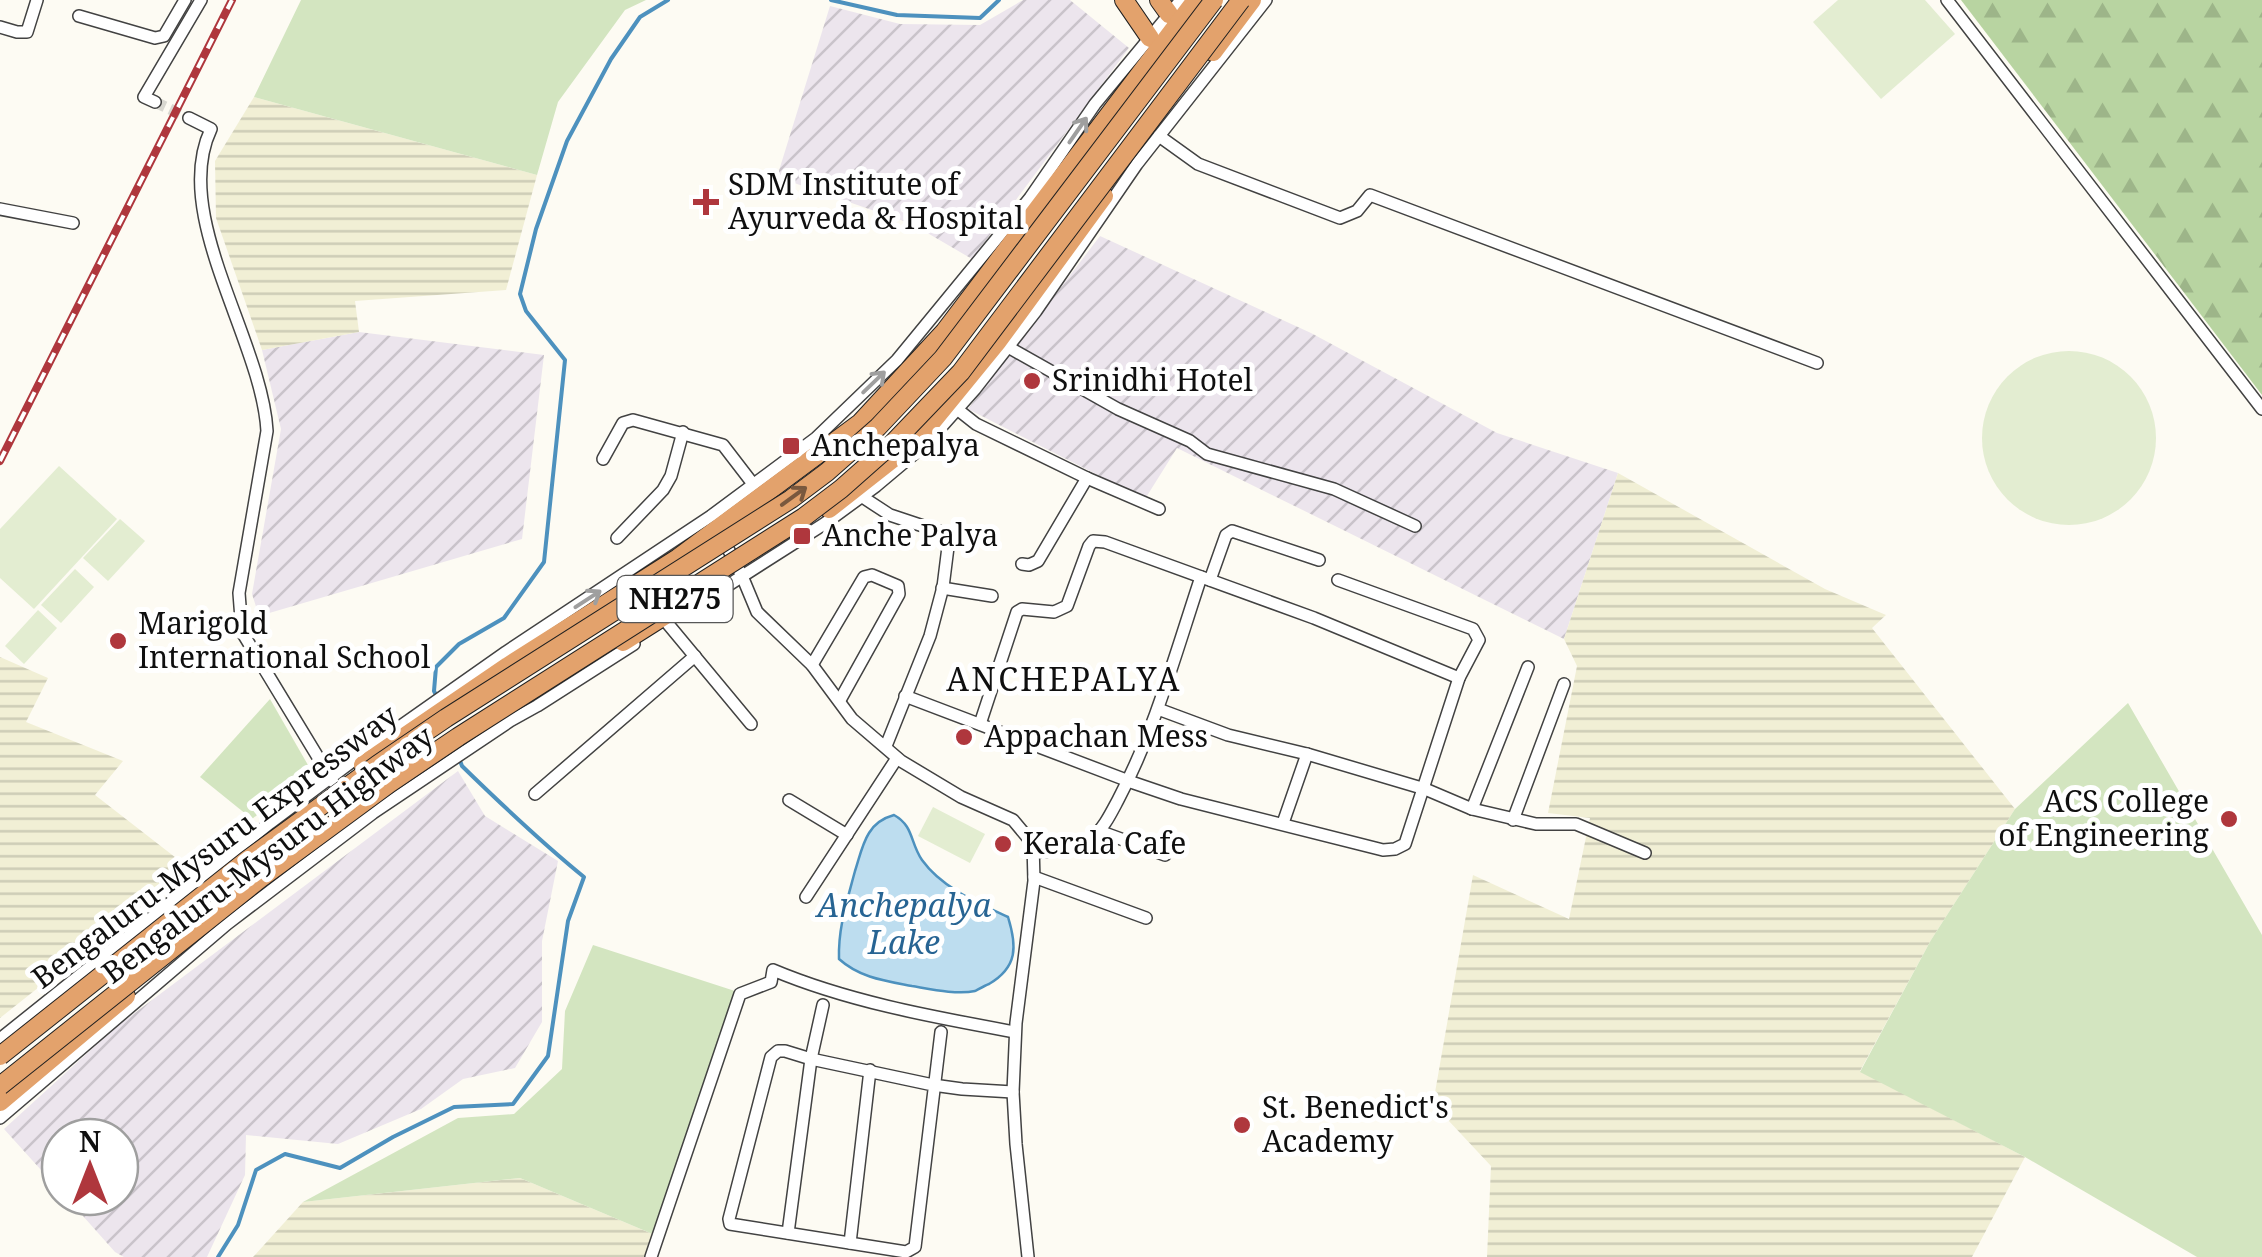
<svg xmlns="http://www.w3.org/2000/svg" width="2262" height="1257" font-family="'Noto Serif',serif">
<defs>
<pattern id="industrial-furrows" width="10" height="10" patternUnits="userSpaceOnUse" patternTransform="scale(2.5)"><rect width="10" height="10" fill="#ece5ed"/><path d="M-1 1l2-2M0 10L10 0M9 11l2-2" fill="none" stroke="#c9c3ca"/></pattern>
<pattern id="farmland-rules" width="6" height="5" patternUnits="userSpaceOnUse" patternTransform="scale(2.5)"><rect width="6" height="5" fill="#f1efd5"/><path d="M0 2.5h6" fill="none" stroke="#cdccb6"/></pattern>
<pattern id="forest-firs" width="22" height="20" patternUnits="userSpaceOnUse" patternTransform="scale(2.5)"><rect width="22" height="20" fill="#b8d4a1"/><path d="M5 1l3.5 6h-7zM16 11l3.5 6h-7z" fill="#9db589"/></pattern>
</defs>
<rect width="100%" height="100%" fill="#fdfbf3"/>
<g fill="url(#industrial-furrows)">
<polygon points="1023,0 1070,0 1129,48 972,259 912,224 777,177 830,6 900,24 980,25"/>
<polygon points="1100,236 1311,333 1497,433 1618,473 1564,639 1177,448 1145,499 968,409"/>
<polygon points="359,332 544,355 522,539 259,616 252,594 281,429 262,350"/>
<polygon points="458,771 485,816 558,861 542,941 542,1022 515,1068 463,1079 421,1109 338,1144 246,1135 245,1175 207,1257 124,1257 115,1252 66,1197 120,1197 120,1137 60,1137 60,1191 4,1129 116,1027"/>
</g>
<g fill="url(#farmland-rules)">
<polygon points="254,97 537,175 506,290 355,301 359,332 262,350 216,218 215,161"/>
<polygon points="1618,473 1825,589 1886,615 1872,628 2015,809 1931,940 1860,1071 2025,1157 1972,1257 1487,1257 1491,1166 1433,1104 1473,875 1569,919 1590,818 1548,813 1577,666 1564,639"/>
<polygon points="0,657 48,678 26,722 123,761 95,795 189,868 0,1018"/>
<polygon points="520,1178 662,1238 658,1257 253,1257 303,1202"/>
</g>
<g fill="#d3e5c0">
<polygon points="301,0 646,0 625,10 558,102 537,175 254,97"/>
<polygon points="270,699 312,772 252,819 200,777"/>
<polygon points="2128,703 2262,935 2262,1257 2197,1257 2025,1157 1860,1072 1931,940 2015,809"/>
<polygon points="593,945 738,992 662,1238 520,1178 303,1202 458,1118 514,1114 562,1069 565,1011"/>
</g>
<polygon fill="url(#forest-firs)" points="1961,0 2262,0 2262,395"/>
<g fill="#e3edd1">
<polygon points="1838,0 1925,0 1955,34 1881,99 1813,22"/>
<circle cx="2069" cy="438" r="87"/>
<polygon points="59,466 117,519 34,609 0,578 0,529"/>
<polygon points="120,519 145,541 108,581 83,558"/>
<polygon points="75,569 94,587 61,623 41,605"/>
<polygon points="38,610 57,628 24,664 5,646"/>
<polygon points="933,807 985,834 970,863 918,836"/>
</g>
<path fill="#bdddef" stroke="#4d91be" stroke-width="2.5" d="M894 815C914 826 910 843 922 860 942 888 978 903 1008 917 1017 946 1018 967 989 984 986 985 977 990 975 991 957 995 930 989 912 986 886 981 860 978 839 959 838 928 847 901 855 871 859 859 862 844 869 833 875 823 883 818 894 815Z"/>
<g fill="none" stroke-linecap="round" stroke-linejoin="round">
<g stroke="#4d91be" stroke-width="4">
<polyline points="831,0 897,15 980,18 999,0"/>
<polyline points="437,697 434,691 436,667 459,644 504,618 544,562 565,360 526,311 520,294 536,229 567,141 611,59 640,17 668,0"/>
<path d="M218 1257 238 1225 256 1170 285 1154 340 1168 393 1137 454 1107 513 1104 548 1056 568 921 584 877C541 842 502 805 462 766L459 758"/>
</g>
<polyline stroke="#d9d8d1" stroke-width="11" stroke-dasharray="11 5.5" stroke-linecap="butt" points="155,102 189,118"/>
<g stroke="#424242" stroke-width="14">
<g id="minor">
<polyline points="1947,0 2262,409"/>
<polyline points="79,16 155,38 164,36 185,0"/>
<polyline points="0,27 17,32 27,32 37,0"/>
<polyline points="155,102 144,97 201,0"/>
<path d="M189 118 211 129C170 215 262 340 267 431L239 593 242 632 333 782"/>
<polyline points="1159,136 1198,164 1340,218 1357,211 1370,195 1817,363"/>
<polyline points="0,209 73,223"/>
<polyline points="1008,347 1118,409 1190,441 1207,454 1334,489 1415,526"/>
<polyline points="957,409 976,424 1087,478 1159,509"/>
<polyline points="603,459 623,423 633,420 723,445 753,484"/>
<polyline points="861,496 890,515 944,533 949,539 943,587 930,636 886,746"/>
<polyline points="722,537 742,576 757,612 812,665 852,719 901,761 961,797 1013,820 1033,844 1034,881 1016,1023 1013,1092 1016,1144 1028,1257"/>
<polyline points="617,538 663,490 671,476 683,432"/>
<polyline points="1022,564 1029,565 1038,561 1087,478"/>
<polyline points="1210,580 1226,535 1232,531 1319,560"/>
<polyline points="942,588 992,596"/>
<polyline points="705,600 824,524 876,486 926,444 975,389 1036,311 1137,164 1266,0"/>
<polyline points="663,618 751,724"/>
<polyline points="812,665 864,577 872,575 898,586 899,594 840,700"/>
<polyline points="905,696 1134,783 1181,799 1383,850 1395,849 1405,844 1459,678 1479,640 1473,629 1338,580"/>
<polyline points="1158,709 1228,735 1307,754 1425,789 1472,809 1536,824 1576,824 1645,853"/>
<polyline points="980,724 1017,612 1022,609 1054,612 1067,606 1089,546 1093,541 1105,542 1314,618 1459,678"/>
<polyline points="535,794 695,656"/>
<polyline points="789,800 847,835"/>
<polyline points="1472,809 1528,667"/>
<polyline points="1513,820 1564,684"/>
<polyline points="1283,823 1307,754"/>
<polyline points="1099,831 1165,855"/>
<path d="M1033 853C1051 850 1077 850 1092 838 1104 828 1111 813 1118 800 1155 730 1176 652 1201 577"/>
<polyline points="1034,877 1146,918"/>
<polyline points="806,897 897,758"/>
<polyline points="941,1032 915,1247 906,1252 730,1224 729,1219 771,1057 778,1051 785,1051 811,1059 933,1085 962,1089 1013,1092"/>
<polyline points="0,1039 270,823 378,742 506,652 711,516 816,438 897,360 1030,198 1095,104 1181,0"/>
<polyline points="0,1118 227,924 373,813 510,721 537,706 634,644"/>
<polyline points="788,1233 811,1059 823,1005"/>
<polyline points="850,1243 870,1070"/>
<path d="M651 1257 740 994 771 982 773 970C849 1002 934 1017 1015 1032"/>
</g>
</g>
<g stroke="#202020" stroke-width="20">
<g id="highway">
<polyline points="1124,0 1150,38"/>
<polyline points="1159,0 1169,14"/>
<polyline points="1213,52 1252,0"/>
<polyline points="829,509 918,439 998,341 1104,196"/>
<polyline points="623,642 707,589"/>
<polyline points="363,765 508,666 678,558 860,423 945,331 1196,0"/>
<polyline points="0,1102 126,996"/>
</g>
</g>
<use href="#minor" stroke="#fff" stroke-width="11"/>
<use href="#highway" stroke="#e3a26c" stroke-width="18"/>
<g stroke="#af373d" stroke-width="8">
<polyline id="rail" points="0,461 232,0"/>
</g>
<use href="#rail" stroke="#fff" stroke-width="4" stroke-dasharray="11" stroke-linecap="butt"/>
<g stroke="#202020" stroke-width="20" stroke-linecap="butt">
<g id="highway-bridge">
<polyline points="0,1056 247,860 377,765 446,718 791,499 827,472 878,427 943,358 1214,0"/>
<polyline points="0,1086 261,878 390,783 458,737 804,517 841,489 893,443 961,372 1241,0"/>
</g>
</g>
<use href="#highway-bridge" stroke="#e3a26c" stroke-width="18"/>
</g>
<defs><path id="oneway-shaft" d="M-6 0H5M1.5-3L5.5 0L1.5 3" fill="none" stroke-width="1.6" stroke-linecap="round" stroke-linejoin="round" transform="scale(2.5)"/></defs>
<g stroke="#9f9f9f">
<use href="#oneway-shaft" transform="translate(1078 130) rotate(-55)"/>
<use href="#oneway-shaft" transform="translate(874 382) rotate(-44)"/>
<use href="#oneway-shaft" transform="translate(588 599) rotate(-33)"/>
</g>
<use stroke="#79583e" href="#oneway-shaft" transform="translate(794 496) rotate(-36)"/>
<g fill="#af373d" stroke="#fff" stroke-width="4">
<path d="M701 187h10v10h10v10h-10v10h-10v-10h-10v-10h10z"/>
<circle cx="1032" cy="381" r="10"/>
<rect x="781" y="436" width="20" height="20" rx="5"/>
<rect x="792" y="526" width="20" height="20" rx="5"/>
<circle cx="118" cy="641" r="10"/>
<circle cx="964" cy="737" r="10"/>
<circle cx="2229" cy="819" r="10"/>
<circle cx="1003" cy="844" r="10"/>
<circle cx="1242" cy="1125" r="10"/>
</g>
<g text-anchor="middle" stroke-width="10" stroke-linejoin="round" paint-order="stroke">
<rect fill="#fff" stroke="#575757" stroke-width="2.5" x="617.5" y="576" width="115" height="46" rx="8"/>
<g font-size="28" font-weight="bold" fill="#0f0f0f">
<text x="675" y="609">NH275</text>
</g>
<g font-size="30" fill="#0f0f0f" stroke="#fff" text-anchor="start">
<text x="728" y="195">SDM Institute of<tspan x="728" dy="34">Ayurveda &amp; Hospital</tspan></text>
<text x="1052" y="391">Srinidhi Hotel</text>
<text x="811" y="456">Anchepalya</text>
<text x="822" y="546">Anche Palya</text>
<text x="138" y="634">Marigold<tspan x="138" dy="34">International School</tspan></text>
<text x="984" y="747">Appachan Mess</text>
<text x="2209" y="812" text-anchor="end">ACS College<tspan x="2209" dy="34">of Engineering</tspan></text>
<text x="1023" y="854">Kerala Cafe</text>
<text x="1262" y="1118">St. Benedict's<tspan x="1262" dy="34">Academy</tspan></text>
</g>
<g font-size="30" fill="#0f0f0f" stroke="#fff">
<text transform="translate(215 847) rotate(-37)" y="10">Bengaluru-Mysuru Expressway</text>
<text transform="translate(268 855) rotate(-37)" y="10">Bengaluru-Mysuru Highway</text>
</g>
<g font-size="32" letter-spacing="2.5" fill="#0f0f0f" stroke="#fff">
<text x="1064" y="691">ANCHEPALYA</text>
</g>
<g font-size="32" font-style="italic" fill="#276493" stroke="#fff">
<text x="904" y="917">Anchepalya<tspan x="904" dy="37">Lake</tspan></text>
</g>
</g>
<g transform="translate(90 1167)"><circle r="48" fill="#ffffff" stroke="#9f9f9f" stroke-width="2.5"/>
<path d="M0-8L18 38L0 25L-18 38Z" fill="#af373d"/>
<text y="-15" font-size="28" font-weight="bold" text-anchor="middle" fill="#0f0f0f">N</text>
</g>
</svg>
